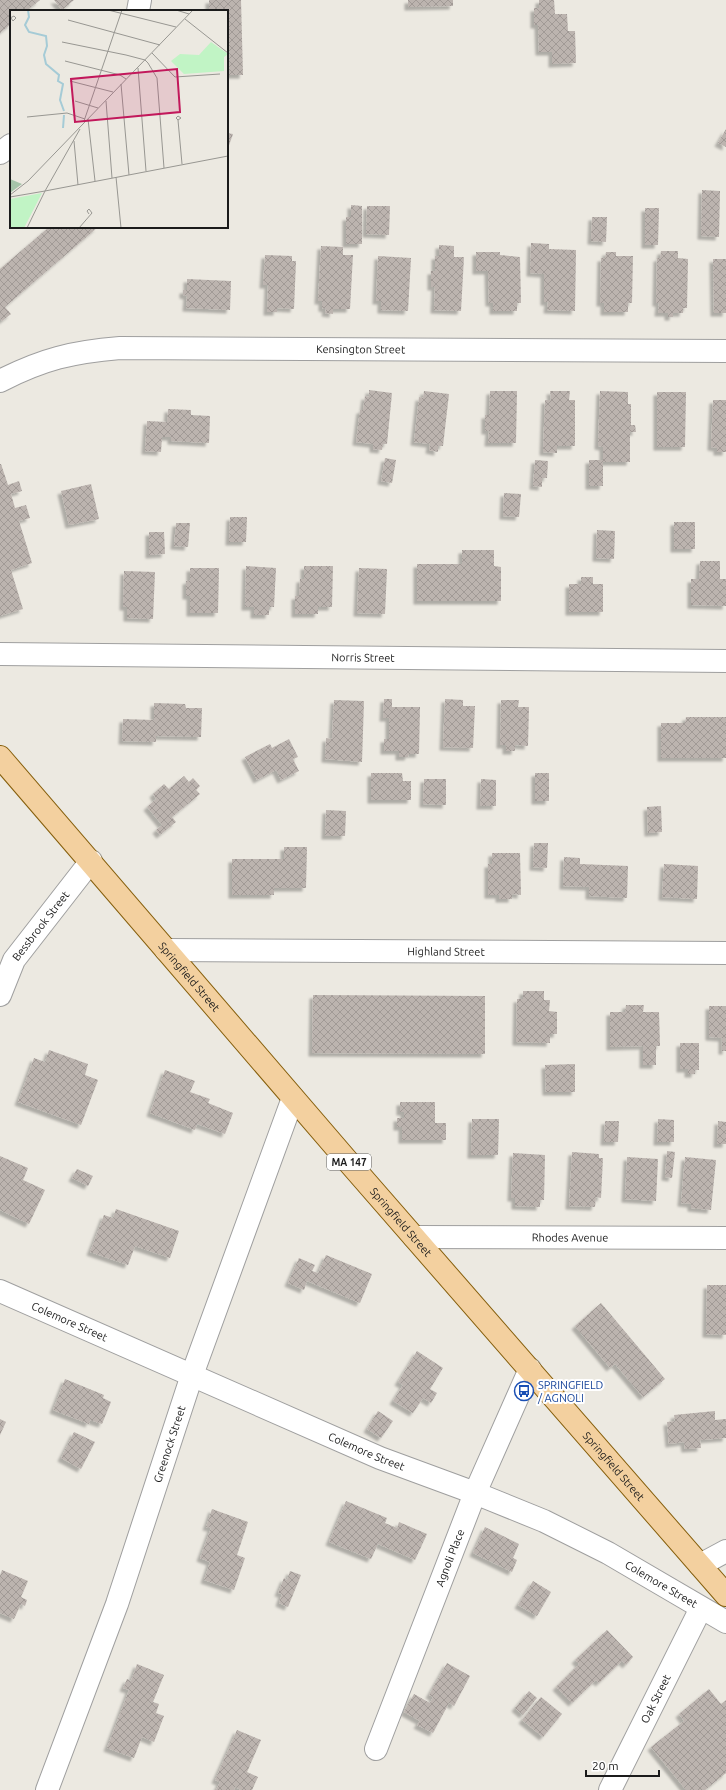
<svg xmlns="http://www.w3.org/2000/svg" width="726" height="1790" font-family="Ubuntu,sans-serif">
<defs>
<pattern id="building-cross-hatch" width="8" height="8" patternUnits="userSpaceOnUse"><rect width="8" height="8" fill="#bcb4af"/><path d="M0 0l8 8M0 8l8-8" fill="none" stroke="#a19a96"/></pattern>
<filter id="shadow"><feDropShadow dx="-3.5" dy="3.5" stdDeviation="1" flood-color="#0004"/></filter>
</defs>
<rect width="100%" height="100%" fill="#ece9e1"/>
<g fill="url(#building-cross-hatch)" filter="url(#shadow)">
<polygon points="0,0 40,0 29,9 30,11 11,11 11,24 0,33"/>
<polygon points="54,0 74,0 62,10"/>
<polygon points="209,0 241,0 243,75 227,75 227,11 209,11"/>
<polygon points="408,0 453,0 453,6 408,7"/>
<polygon points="539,0 554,0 555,14 567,14 568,31 575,31 576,63 552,64 552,52 539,52 538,25 534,25 534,8 539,8"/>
<polygon points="726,129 726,147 718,143"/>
<polygon points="227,133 233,134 227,151"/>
<polygon points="702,190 720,191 719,237 701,236"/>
<polygon points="351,205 362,206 362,244 346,244 346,217 351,217"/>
<polygon points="367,206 390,206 389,235 366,234"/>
<polygon points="645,208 659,208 658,245 645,245"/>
<polygon points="592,217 607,217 606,242 591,241"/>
<polygon points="49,227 98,227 5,307 11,314 2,321 0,319 0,269"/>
<polygon points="531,243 549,244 549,249 576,250 575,311 547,310 548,302 544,302 544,274 530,273"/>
<polygon points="439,245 454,246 454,257 464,257 461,311 434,310 435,287 431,287 431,271 435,271 435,256 439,256"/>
<polygon points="321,246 343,247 343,255 353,255 350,309 333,309 333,314 325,313 326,309 322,308 322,301 318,301"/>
<polygon points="661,251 678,251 678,258 688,259 687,308 683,308 683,313 673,313 673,317 668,317 668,313 658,313 659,303 656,303 657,258 660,258"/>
<polygon points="476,252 500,252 500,255 520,257 521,303 517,303 517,311 493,311 493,303 489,303 488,271 476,271"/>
<polygon points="606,252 616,252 616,256 633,256 632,303 628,303 628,312 604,312 604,303 600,303 601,258 605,258"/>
<polygon points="265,255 292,256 292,261 296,261 294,309 277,308 277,312 267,312 268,285 263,285"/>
<polygon points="378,256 411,258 408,311 381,310 381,301 376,301"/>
<polygon points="713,259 726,259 726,313 714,313"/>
<polygon points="187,279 231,281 230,310 186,308 187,296 183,295 183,290 187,290"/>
<polygon points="369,390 392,393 387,444 383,444 382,450 373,449 373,444 356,442 360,410 363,410 365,396 369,397"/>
<polygon points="424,391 449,394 443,446 438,446 438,452 429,450 430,444 414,442 419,397 423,398"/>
<polygon points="490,391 517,391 516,443 488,443 489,431 485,431 485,415 489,415"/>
<polygon points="550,391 570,391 569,400 575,400 575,446 557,446 557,453 543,452 545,400 551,400"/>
<polygon points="600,391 628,392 628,404 631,404 631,425 635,425 636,432 630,432 630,462 603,462 603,486 589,486 589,460 603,460 603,447 598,446"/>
<polygon points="657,392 686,392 685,447 657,447"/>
<polygon points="713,400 726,400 726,452 717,452 717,448 711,447"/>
<polygon points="168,409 191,410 191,415 210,416 209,443 171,441 171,437 162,437 161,452 145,451 147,421 167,422"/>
<polygon points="385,458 396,460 392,483 381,481"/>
<polygon points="535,460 548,461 547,478 542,478 542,487 533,486"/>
<polygon points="0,464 1,464 8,485 19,481 22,491 11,494 15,508 26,505 30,518 19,521 32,563 11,570 23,609 0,616"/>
<polygon points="91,484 99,519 69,525 61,491"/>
<polygon points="504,493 521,494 519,517 503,516"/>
<polygon points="230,517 247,517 246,542 229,542"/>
<rect x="674" y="522" width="21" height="27"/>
<polygon points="176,523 190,523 188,547 174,546"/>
<polygon points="597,530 615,531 614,559 596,558"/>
<polygon points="149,532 164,532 165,554 149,555"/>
<polygon points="462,550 494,550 494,566 501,567 501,601 417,601 417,564 462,564"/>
<polygon points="700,561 720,561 720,579 726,579 726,606 691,605 691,579 699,579"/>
<polygon points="246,566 276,568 274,607 269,607 269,615 254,615 254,607 245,607"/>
<polygon points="304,566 333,566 332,607 318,607 318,614 295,614 295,596 299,596 300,579 304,579"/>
<polygon points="190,568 219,568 218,613 190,613 190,596 186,596 186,581 190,580"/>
<polygon points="359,568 387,569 385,614 357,613"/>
<polygon points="124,571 155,572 153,619 127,618 127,607 123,607"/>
<polygon points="581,577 593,577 593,584 603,584 603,612 569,612 569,584 581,584"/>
<polygon points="384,699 392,699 392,707 420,707 419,754 409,754 408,757 399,757 399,751 384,751 384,739 389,739 389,718 383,718"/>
<polygon points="445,699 463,700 463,706 475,706 473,748 443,747"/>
<polygon points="334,700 364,701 362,762 325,759 326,738 332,739"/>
<polygon points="501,700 519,700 518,707 529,707 528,746 515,745 515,751 506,751 506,745 500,745"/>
<polygon points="154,703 185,704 186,708 202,708 201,737 156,736 156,742 122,741 123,719 154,720"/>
<polygon points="686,717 726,717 726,758 661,758 661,723 685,723"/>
<polygon points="289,739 298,757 293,759 299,771 281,780 276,770 257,780 245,757 270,744 272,748"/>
<polygon points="371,773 402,773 403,781 411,781 411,800 371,800"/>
<rect x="535" y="773" width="14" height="28"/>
<polygon points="184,776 189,782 193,778 200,786 196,790 200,794 172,817 176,822 160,835 156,830 162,825 147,807 156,799 153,794 164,784 169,789"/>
<polygon points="424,779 446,779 446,805 423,804"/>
<polygon points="481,779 496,780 496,806 480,806"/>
<polygon points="661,806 662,832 648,833 647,807"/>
<polygon points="326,810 346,811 345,836 325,836"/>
<polygon points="534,843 548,843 547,868 533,867"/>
<polygon points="284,847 307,847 306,888 274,888 274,895 232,895 232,859 284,859"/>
<polygon points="492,853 520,853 521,895 512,894 512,899 499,899 499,895 488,895 488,864 492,864"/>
<polygon points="564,857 580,858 580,864 628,866 627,898 589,896 589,887 563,886"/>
<polygon points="664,864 698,866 697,899 662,897"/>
<polygon points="523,991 544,991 544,1000 550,1000 549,1011 557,1012 557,1034 550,1034 550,1043 516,1042 517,999 523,999"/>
<polygon points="313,995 485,996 485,1054 312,1053"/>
<polygon points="626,1005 644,1005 643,1012 659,1012 660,1046 656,1046 656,1065 643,1065 643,1046 610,1047 610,1012 625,1012"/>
<polygon points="709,1006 726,1006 726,1051 722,1051 722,1038 709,1037"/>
<polygon points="680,1043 699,1043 699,1070 695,1070 695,1074 688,1074 688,1069 680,1069"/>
<polygon points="49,1050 88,1064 85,1075 98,1080 81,1125 18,1102 34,1058 45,1062"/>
<polygon points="575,1064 575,1092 546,1092 545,1065"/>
<polygon points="165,1070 195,1081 190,1092 210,1099 208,1103 233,1113 225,1134 197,1124 195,1130 150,1113"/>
<polygon points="400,1102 435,1102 435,1123 446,1123 446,1140 402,1140 402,1127 397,1127 397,1118 404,1118 404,1112 400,1112"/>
<polygon points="472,1119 499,1119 498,1155 471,1155"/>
<polygon points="658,1119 674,1120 674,1142 657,1142"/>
<polygon points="605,1121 619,1121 618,1142 604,1142"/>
<polygon points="718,1121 726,1122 726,1144 717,1144"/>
<polygon points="667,1151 675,1152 672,1178 665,1177"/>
<polygon points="572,1152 599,1154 599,1158 603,1158 601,1198 596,1197 595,1207 569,1206"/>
<polygon points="513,1153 545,1155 544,1200 540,1200 540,1207 515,1206 515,1198 511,1198"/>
<polygon points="0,1156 28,1168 23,1180 45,1190 29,1224 0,1210"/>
<polygon points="627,1157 658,1159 656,1201 625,1199"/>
<polygon points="685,1157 716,1160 711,1210 691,1208 691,1204 681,1203"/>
<polygon points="77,1169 93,1176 88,1186 72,1178"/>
<polygon points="116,1209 179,1231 170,1258 135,1246 128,1265 90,1252 104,1215 113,1218"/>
<polygon points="326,1255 372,1274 360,1303 307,1281 304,1290 288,1283 299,1258 315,1265 312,1271 318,1273"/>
<polygon points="707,1285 726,1285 726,1335 706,1334"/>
<polygon points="601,1303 665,1379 643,1397 615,1364 610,1368 575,1326"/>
<polygon points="417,1351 443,1368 430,1389 437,1393 431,1403 423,1398 413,1413 393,1401 403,1385 398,1382"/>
<polygon points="65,1379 104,1395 103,1398 111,1402 102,1424 90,1420 89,1424 53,1410"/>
<polygon points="378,1411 393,1421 381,1438 367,1429"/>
<polygon points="715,1411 715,1420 726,1419 726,1438 700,1440 701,1448 685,1449 684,1442 669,1444 667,1422 675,1421 674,1415"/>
<polygon points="0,1419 6,1422 0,1435"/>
<polygon points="74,1432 95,1442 81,1469 61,1458"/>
<polygon points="346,1501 387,1518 385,1523 397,1528 399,1522 427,1534 415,1560 378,1544 371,1559 329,1542"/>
<polygon points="212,1509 248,1522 237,1555 245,1558 234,1590 204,1580 210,1562 200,1558 211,1528 206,1527"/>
<polygon points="485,1527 519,1544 513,1558 517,1560 512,1572 473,1553"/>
<polygon points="2,1570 28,1581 21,1597 27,1600 25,1606 21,1604 14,1619 0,1613 0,1576"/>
<polygon points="290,1571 301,1575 288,1607 279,1603 282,1594 278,1593 284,1578 287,1580"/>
<polygon points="533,1581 551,1592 537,1616 518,1605"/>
<polygon points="607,1630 633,1657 626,1665 622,1661 599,1683 596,1680 572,1703 556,1687 579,1664 575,1660"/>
<polygon points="447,1663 470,1676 454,1706 449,1703 433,1733 417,1725 420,1721 404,1712 414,1694 430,1703 433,1697 429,1695"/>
<polygon points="137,1664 164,1675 153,1702 159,1704 156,1713 164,1716 154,1742 142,1737 134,1758 107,1748 129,1690 123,1688 127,1679 131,1681"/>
<polygon points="709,1689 721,1704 726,1700 726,1773 705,1790 686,1790 651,1747 684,1721 679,1714"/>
<polygon points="529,1691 537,1698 523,1715 515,1708"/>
<polygon points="541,1697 562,1714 543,1737 522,1720"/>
<polygon points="237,1730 261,1740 247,1772 258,1777 252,1790 241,1790 235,1787 234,1790 216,1790 220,1782 215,1780"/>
</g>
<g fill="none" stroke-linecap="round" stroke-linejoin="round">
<g stroke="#9f9f9f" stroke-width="24">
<g id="minor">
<polyline points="138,11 140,0"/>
<polyline points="0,153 11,145"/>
<path id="s1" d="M0 381C43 359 72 352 120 348L726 351"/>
<path id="s2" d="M0 654 726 661"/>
<path id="s3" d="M166 950 726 953"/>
<path id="s4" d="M0 995 14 960 91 861"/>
<path id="s5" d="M414 1237 726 1238"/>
<path id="s6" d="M0 1291 380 1458 475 1493 544 1521 608 1553 726 1622"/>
<polyline points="700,1565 726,1551"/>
<path id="s7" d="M376 1749 475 1493 530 1369"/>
<path id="s8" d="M47 1790 117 1604 192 1375 293 1098"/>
<path id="s9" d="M610 1790 701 1608"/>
</g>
</g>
<g stroke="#865f0c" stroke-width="24">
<g id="major">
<path id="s10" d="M0 757 345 1158 726 1595"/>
</g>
</g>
<use href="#minor" stroke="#fff" stroke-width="22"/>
<use href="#major" stroke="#f3d09f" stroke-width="22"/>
</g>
<defs>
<g id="bus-ring" transform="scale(1)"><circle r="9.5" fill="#fff" stroke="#1a4fb4" stroke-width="1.5"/><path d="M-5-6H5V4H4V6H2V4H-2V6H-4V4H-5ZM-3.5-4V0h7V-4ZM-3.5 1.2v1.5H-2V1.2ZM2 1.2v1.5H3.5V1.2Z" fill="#1a4fb4"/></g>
</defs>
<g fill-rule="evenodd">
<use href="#bus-ring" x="524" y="1391"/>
</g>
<g text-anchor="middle" stroke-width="4" stroke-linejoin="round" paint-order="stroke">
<rect fill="#fff" stroke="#5f5f5f" stroke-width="1" x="327" y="1154" width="44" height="16" rx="3"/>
<g font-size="10" font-weight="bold" fill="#1b1b1b">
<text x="349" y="1166">MA 147</text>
</g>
<g font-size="11" fill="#1b1b1b" stroke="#fff">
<text dy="4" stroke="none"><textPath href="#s1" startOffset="366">Kensington Street</textPath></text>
<text dy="4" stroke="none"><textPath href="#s2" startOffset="363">Norris Street</textPath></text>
<text dy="4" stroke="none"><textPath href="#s4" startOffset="81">Bessbrook Street</textPath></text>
<text dy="4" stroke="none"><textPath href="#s3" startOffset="280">Highland Street</textPath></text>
<text dy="4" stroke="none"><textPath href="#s10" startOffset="290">Springfield Street</textPath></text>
<text dy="4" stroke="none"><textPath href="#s10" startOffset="614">Springfield Street</textPath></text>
<text dy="4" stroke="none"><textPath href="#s5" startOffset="156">Rhodes Avenue</textPath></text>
<text dy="4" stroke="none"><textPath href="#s6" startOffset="76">Colemore Street</textPath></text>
<text dy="4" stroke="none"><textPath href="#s8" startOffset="367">Greenock Street</textPath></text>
<text dy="4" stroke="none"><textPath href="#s6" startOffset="400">Colemore Street</textPath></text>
<text dy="4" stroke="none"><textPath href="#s10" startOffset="938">Springfield Street</textPath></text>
<text dy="4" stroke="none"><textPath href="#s7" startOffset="205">Agnoli Place</textPath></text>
<text dy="4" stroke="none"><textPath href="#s6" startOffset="724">Colemore Street</textPath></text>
<text dy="4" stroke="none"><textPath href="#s9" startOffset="102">Oak Street</textPath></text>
</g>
<g font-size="11" fill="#164399" stroke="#fff" text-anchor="start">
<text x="538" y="1389">SPRINGFIELD<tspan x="538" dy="13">/ AGNOLI</tspan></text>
</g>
</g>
<g transform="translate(10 10)">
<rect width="218" height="218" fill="#ece9e1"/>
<path d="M0 169 12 174 0 183Z" fill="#a5c3a9"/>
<path d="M201 32 218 44 214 47V61L174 64 161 51 170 44 189 45ZM32 183 14 218H0V189Z" fill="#c1f4c5"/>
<path fill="none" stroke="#a5cbd6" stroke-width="2" d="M18 0 19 7 15 15 19 22 36 26 37 36 34 45 36 54 49 65 48 71 53 74 50 90 54 101M53 118 54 105"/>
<path fill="none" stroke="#989792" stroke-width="1" d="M98 0 166 17M166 0 179 4M0 8 4 6 6 8 3 11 1 8M175 9 218 43M58 10 150 35M52 32 116 45 135 50 138 53 147 68 154 158M142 43 165 67 210 64M55 51 110 65 116 69M128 58 136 161M60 71 103 82M111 74 119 165M65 91 88 98M96 91 102 168M17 107 57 103 75 109M78 109 85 171M168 110 166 108 168 106 171 108 168 110 172 154M74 111 112 0M64 131 68 175M106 167 111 218M0 185 18 171 183 0M0 187 35 181 70 119M17 218 35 181 218 146M69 218 82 203 79 199 77 201 79 204"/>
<path fill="#c2185b" fill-opacity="0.15" stroke="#c2185b" stroke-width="2" d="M167 59 170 102 65 112 61 69Z"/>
<rect width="218" height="218" fill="none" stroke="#1b1b1b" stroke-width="2"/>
</g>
<path d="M586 1770v6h73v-6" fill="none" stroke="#1b1b1b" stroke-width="2"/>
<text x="592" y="1770" font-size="12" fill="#1b1b1b" stroke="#ffffff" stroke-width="3" paint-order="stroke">20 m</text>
</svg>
